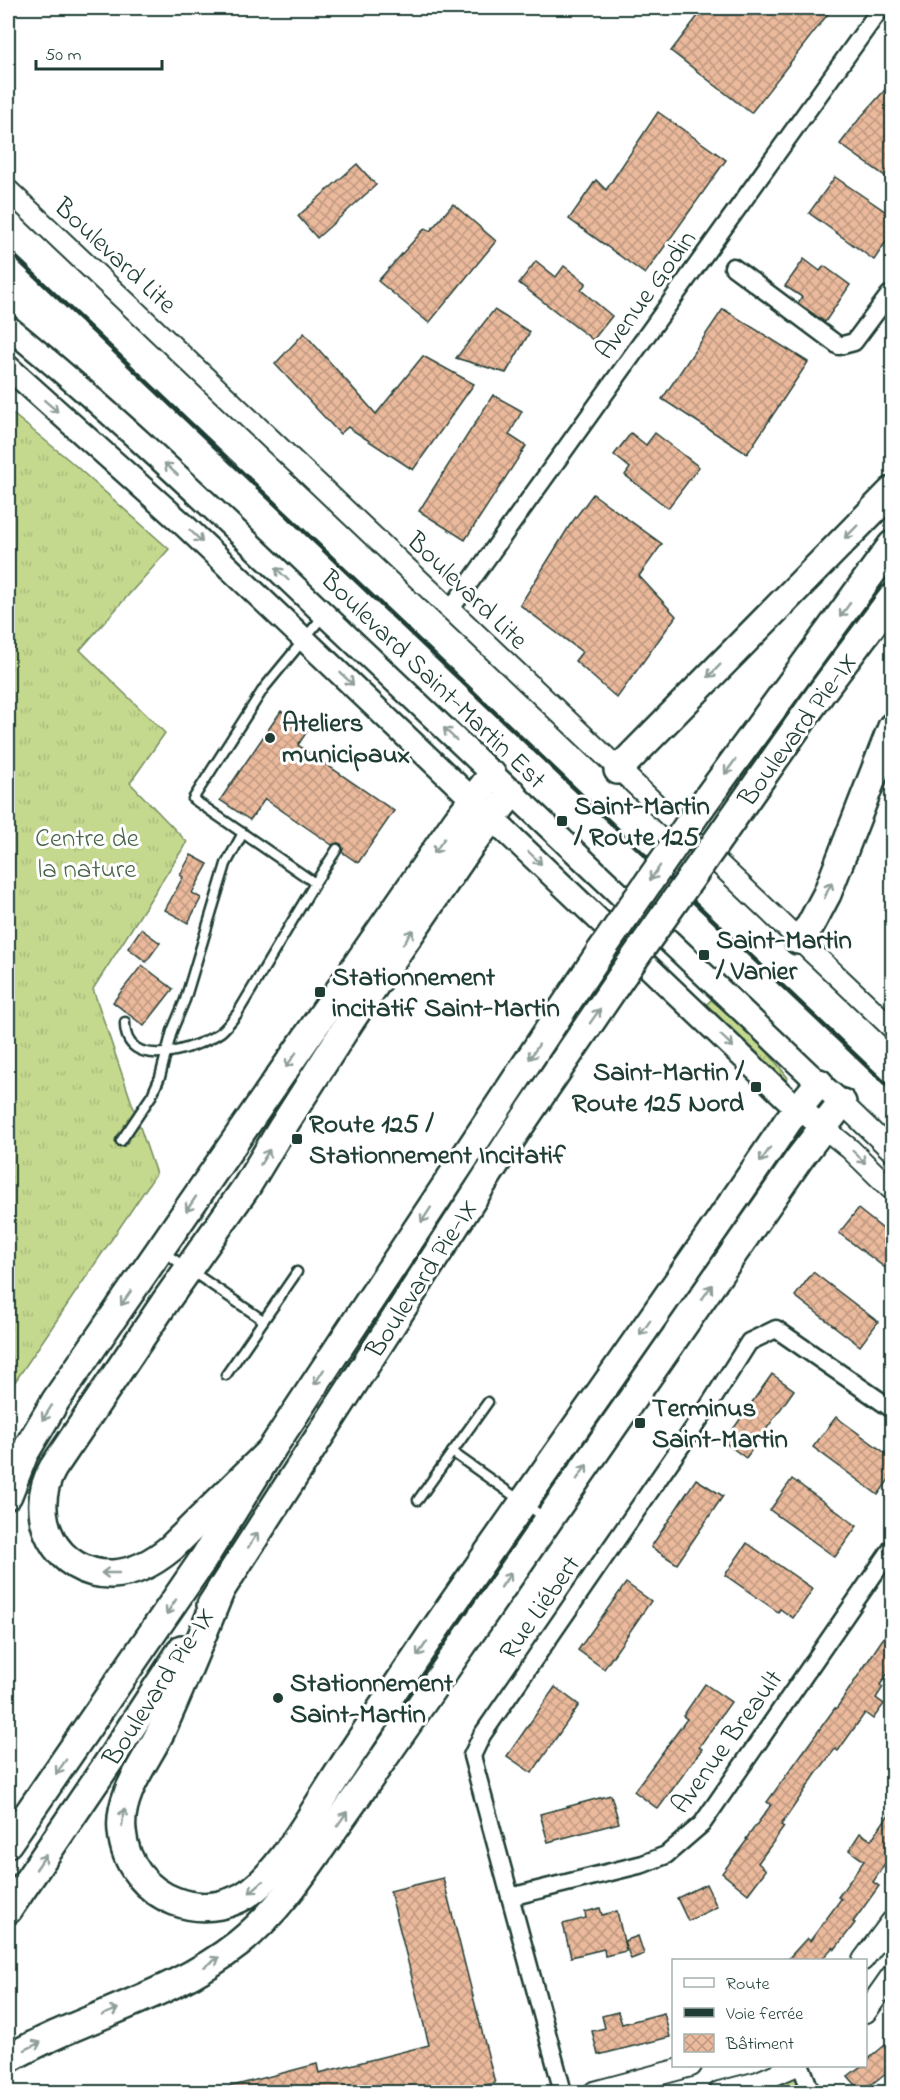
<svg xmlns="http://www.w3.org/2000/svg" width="900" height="2100" font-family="'Indie Flower',sans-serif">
<defs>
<pattern id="grass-tufts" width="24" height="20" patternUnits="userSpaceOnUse" patternTransform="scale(1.5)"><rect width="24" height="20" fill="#c5d98e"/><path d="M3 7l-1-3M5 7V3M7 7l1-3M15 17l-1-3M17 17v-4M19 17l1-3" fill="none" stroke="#a9bb7b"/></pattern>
<pattern id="building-cross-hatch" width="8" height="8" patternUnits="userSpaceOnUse" patternTransform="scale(1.5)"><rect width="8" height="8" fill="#ebb99c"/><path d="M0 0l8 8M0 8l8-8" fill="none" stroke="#be9880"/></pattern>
</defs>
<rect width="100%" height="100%" fill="#fff"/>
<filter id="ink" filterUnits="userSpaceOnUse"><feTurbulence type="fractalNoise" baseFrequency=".0167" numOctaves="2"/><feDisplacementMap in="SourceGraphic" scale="12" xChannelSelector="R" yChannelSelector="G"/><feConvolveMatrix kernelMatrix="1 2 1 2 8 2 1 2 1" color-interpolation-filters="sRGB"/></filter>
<g filter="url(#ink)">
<g fill="url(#grass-tufts)" stroke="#728b61" stroke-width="1.5">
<polygon points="8,410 69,460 169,549 80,650 165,733 130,783 187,842 93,989 156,1174 8,1392"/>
<path d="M711 1000C741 1022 766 1048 788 1078L786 1080 706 1005Z"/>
<polygon points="802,2073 809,2092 734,2092"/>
</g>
<g fill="url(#building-cross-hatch)" stroke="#1f3d34" stroke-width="1.5">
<polygon points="704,8 820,8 828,14 751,113 671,51"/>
<polygon points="892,82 892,181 840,144 860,118"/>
<polygon points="658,112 726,160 645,274 569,219 596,180 606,190"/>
<polygon points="357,164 376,185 317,238 298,216"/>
<polygon points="835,177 892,216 892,233 874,260 809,213"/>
<polygon points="453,204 496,241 429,323 378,281 425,228 430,231"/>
<polygon points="804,259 820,271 824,266 850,285 825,322 798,303 802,297 785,286"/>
<polygon points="536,261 556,277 564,266 586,283 581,290 612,316 593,340 519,283"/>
<polygon points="723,309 808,362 747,454 662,399"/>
<polygon points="494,310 530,332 506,373 456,358"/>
<polygon points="304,333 376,414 423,356 474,384 413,470 348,427 340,434 275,364"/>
<polygon points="493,395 522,411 509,435 526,446 465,540 419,511"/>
<polygon points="631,433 646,445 655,433 699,467 668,508 625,475 630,468 614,455"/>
<polygon points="593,494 662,544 639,576 676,616 617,698 575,661 582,652 520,605 570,525"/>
<polygon points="281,711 308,730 298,745 394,811 358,863 342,852 343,849 341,844 337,843 332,845 265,799 250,820 220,800"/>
<polygon points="191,855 208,864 192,893 201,898 188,923 165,910 183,877 180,875"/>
<polygon points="141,929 160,943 146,962 128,948"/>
<polygon points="142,965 173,989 144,1026 113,1002"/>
<polygon points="858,1209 892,1236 892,1273 839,1233"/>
<polygon points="813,1272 878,1322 860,1346 795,1296"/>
<polygon points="772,1374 794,1390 746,1458 724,1442"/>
<polygon points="836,1417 892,1458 892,1475 878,1495 813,1447"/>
<polygon points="696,1479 723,1496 677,1564 651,1547"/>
<polygon points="792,1479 857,1526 835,1557 770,1510"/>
<polygon points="747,1543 813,1589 793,1618 780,1609 778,1612 725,1575"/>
<polygon points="626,1583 651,1601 604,1669 578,1650"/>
<polygon points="892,1625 892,1667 880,1685 883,1687 876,1698 884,1704 873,1719 865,1713 838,1751 835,1749 816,1774 781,1825 784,1827 758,1863 766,1870 748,1894 722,1873 747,1840 746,1839 771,1805 767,1802 835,1708 836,1709"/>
<polygon points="705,1684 731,1702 699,1747 702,1749 658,1809 634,1791 687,1719 683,1716"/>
<polygon points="555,1687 579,1705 532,1773 507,1756"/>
<polygon points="611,1795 619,1823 548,1842 540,1814"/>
<polygon points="892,1810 892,1853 873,1882 879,1886 853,1922 855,1923 835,1949 833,1947 821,1960 787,1960 807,1938 810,1941 841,1899 838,1897 864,1861 849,1850 860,1833 871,1840"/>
<polygon points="443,1878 495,2083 457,2092 226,2092 225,2088 317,2064 319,2073 429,2045 390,1891"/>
<polygon points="706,1884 717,1907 688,1921 677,1898"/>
<polygon points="600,1908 602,1915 617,1911 626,1951 605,1956 604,1949 571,1957 563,1924 586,1918 585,1912"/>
<polygon points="638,1936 644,1954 631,1959 624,1941"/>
<polygon points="618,2012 622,2024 664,2013 670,2037 598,2055 592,2031 605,2028 602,2016"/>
<polygon points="892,2039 892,2068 862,2092 848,2076 861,2066 866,2066 866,2061"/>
</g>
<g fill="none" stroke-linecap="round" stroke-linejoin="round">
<g stroke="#1f3d34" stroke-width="13">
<g id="service">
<polyline points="315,883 337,849"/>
<path d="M125 1022C124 1074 196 1049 221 1032 227 1027 232 1020 237 1014L315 883 193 799 264 688 324 615"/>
<polyline points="121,1141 152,1095 160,1077 172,1031 185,1000 226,864 243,833"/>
<polyline points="162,1251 263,1320"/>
<polyline points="226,1375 297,1272"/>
<polyline points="452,1452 545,1518"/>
<polyline points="418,1500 488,1402"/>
</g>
</g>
<g stroke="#1f3d34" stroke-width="21">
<g id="minor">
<polyline points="733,267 839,346 854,342 889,295"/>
<polyline points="450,610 881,8"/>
<polyline points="510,1897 643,1864 666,1855 702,1824 892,1548"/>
<polyline points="801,2066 811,2092"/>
<polyline points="563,2092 472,1756 482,1735 708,1407 749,1342 776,1329 892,1409"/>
</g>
</g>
<g stroke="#1f3d34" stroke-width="24">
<g id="tertiary">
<polyline points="8,190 892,1028"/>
<polyline points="842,1103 892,1151"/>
<polyline points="823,1127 850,1149 892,1190"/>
<polyline points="863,1960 892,1921"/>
<polyline points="866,2012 892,1975"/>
<polyline points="594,2092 691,2066"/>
<polyline points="719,2092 758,2082 795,2066"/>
</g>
</g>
<g stroke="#1f3d34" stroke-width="27">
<g id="secondary">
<path d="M8 327C126 423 234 529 345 634 499 780 653 927 808 1073L842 1103"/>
<polyline points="8,367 184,525 786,1098 823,1127"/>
</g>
</g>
<g stroke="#1f3d34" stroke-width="32">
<g id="trunk">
<polyline points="618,770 892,491"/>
<polyline points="700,808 892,545"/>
<polyline points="724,831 821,693 892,598"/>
<polyline points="798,940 810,926 827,894 892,727"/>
<path d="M271 1450 171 1548C154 1562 135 1573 113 1574 55 1576 26 1514 53 1468L165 1302 247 1186 282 1128 351 1020 470 846 512 793"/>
<polyline points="8,1495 24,1454 56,1400 457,820 492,775"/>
<path d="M221 1589C202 1636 183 1683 162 1729 147 1761 118 1794 122 1831 128 1900 211 1932 261 1883 290 1854 311 1816 333 1782 364 1733 397 1686 429 1638 548 1465 671 1295 788 1121L819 1083"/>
<polyline points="211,1605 515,1133 624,973"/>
<polyline points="8,1843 204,1558 271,1450 601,951"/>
<polyline points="8,1910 110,1760 182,1649"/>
<path d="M8 2059C82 2016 170 1998 238 1944 279 1911 307 1868 336 1826 373 1774 409 1722 445 1670 562 1499 681 1329 799 1159L842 1103"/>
</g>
</g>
<use href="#service" stroke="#fff" stroke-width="8"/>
<use href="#minor" stroke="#fff" stroke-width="16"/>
<use href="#tertiary" stroke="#fff" stroke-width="20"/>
<use href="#secondary" stroke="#fff" stroke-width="22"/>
<use href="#trunk" stroke="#fff" stroke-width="27"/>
<polyline stroke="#1f3d34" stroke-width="4.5" points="8,250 892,1090"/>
<g stroke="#1f3d34" stroke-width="32" stroke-linecap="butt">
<g id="trunk-bridge">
<polyline points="601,951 700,808"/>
<polyline points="624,973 724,831"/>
</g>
</g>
<use href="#trunk-bridge" stroke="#fff" stroke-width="27"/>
</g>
<defs><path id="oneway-shaft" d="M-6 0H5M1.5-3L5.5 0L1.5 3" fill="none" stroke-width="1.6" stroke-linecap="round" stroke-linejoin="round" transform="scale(1.5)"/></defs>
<g stroke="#8f9e9a">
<use href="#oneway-shaft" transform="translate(51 406) rotate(41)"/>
<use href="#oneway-shaft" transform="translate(171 469) rotate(-138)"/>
<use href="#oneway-shaft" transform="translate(851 532) rotate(135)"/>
<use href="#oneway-shaft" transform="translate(196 536) rotate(44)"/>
<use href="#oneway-shaft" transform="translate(282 574) rotate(-136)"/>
<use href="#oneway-shaft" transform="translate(845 610) rotate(126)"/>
<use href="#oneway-shaft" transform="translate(714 671) rotate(135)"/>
<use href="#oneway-shaft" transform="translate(347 679) rotate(43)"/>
<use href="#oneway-shaft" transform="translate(450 734) rotate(-136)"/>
<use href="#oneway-shaft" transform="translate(730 767) rotate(126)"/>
<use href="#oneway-shaft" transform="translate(439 846) rotate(125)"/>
<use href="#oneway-shaft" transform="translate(535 858) rotate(44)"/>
<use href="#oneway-shaft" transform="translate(655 873) rotate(125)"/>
<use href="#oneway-shaft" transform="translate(828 890) rotate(-66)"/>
<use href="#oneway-shaft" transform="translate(408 937) rotate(-55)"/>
<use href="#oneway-shaft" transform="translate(595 1016) rotate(-55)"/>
<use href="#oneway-shaft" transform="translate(727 1041) rotate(44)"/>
<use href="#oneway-shaft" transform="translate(534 1052) rotate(123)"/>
<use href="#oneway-shaft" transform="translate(291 1060) rotate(125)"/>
<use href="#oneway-shaft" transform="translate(765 1155) rotate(125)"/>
<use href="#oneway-shaft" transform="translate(265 1157) rotate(-59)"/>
<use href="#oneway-shaft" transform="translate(859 1157) rotate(44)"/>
<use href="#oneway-shaft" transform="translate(191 1204) rotate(124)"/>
<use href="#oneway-shaft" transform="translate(426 1215) rotate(123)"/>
<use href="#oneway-shaft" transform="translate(707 1292) rotate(-55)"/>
<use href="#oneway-shaft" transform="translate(126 1298) rotate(125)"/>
<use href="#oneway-shaft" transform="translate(645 1328) rotate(125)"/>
<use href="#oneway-shaft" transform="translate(319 1377) rotate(123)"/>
<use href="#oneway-shaft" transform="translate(47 1413) rotate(122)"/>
<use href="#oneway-shaft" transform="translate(582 1472) rotate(-55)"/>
<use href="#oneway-shaft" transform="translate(253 1540) rotate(-57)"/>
<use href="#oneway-shaft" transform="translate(110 1573) rotate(-180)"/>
<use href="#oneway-shaft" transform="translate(506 1580) rotate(-56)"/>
<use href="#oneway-shaft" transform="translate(171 1607) rotate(124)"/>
<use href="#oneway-shaft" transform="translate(422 1649) rotate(124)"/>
<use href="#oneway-shaft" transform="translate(61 1767) rotate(125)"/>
<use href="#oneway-shaft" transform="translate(123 1817) rotate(-83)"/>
<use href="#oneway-shaft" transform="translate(342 1819) rotate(-55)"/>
<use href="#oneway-shaft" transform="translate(41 1862) rotate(-56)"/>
<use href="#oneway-shaft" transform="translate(256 1887) rotate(139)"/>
<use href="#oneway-shaft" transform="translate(212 1962) rotate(-32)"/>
<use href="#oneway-shaft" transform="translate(110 2012) rotate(-23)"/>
<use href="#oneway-shaft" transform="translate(33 2046) rotate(-26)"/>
</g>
</g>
<g fill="#1f3d34" stroke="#fff" stroke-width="2">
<circle cx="270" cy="738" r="6"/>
<rect x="556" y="815" width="12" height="12" rx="3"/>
<rect x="698" y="949" width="12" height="12" rx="3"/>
<rect x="314" y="986" width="12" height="12" rx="3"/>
<rect x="750" y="1081" width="12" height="12" rx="3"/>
<rect x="291" y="1133" width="12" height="12" rx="3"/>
<rect x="634" y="1417" width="12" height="12" rx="3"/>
<circle cx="278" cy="1698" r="6"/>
</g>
<g text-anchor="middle" stroke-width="6" stroke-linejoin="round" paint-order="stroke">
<g font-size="27" fill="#1f3d34" stroke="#fff">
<text transform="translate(116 255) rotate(43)" y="9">Boulevard Lite</text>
<text transform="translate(645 294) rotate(-54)" y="9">Avenue Godin</text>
<text transform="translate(468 590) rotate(44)" y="9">Boulevard Lite</text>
<text transform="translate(434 679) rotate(44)" y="9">Boulevard Saint-Martin Est</text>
<text transform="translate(797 729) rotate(-54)" y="9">Boulevard Pie-IX</text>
<text transform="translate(421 1278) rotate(-57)" y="9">Boulevard Pie-IX</text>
<text transform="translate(539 1607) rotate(-55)" y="9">Rue Liébert</text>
<text transform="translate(158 1686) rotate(-57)" y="9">Boulevard Pie-IX</text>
<text transform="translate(726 1741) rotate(-54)" y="9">Avenue Breault</text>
</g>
<g font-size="27" font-weight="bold" fill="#1f3d34" stroke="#fff" text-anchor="start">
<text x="282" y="731">Ateliers<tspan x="282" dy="31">municipaux</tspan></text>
<text x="574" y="814">Saint-Martin<tspan x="574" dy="31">/ Route 125</tspan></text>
<text x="716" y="948">Saint-Martin<tspan x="716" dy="31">/ Vanier</tspan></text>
<text x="332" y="985">Stationnement<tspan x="332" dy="31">incitatif Saint-Martin</tspan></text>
<text x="744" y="1080" text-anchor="end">Saint-Martin /<tspan x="744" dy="31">Route 125 Nord</tspan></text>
<text x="309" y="1132">Route 125 /<tspan x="309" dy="31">Stationnement Incitatif</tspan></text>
<text x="652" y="1416">Terminus<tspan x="652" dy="31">Saint-Martin</tspan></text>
<text x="290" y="1691">Stationnement<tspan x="290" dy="31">Saint-Martin</tspan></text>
</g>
<g font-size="27" fill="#48644a" stroke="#fff">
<text x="87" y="846">Centre de<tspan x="87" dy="31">la nature</tspan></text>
</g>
</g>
<rect width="900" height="2100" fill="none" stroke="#fff" stroke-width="30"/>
<rect x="15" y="15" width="870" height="2070" fill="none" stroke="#1f3d34" stroke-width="2" filter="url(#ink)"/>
<rect x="672" y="1959" width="195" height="108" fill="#ffffff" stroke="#a5b1ae" stroke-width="1.5"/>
<rect x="684" y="1978" width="30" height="9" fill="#ffffff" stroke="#a5b1ae" stroke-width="1.5"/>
<text x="726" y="1989" font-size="18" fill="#1f3d34">Route</text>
<rect x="684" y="2008" width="30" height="9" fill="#1f3d34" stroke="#a5b1ae" stroke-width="1.5"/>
<text x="726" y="2019" font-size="18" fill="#1f3d34">Voie ferrée</text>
<rect x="684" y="2034" width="30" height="18" fill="url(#building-cross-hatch)" stroke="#a5b1ae" stroke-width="1.5"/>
<text x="726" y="2049" font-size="18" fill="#1f3d34">Bâtiment</text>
<path d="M36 60v9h126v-9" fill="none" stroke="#1f3d34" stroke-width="3"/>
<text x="45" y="60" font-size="18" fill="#1f3d34" stroke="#ffffff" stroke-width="4.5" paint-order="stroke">50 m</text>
</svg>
